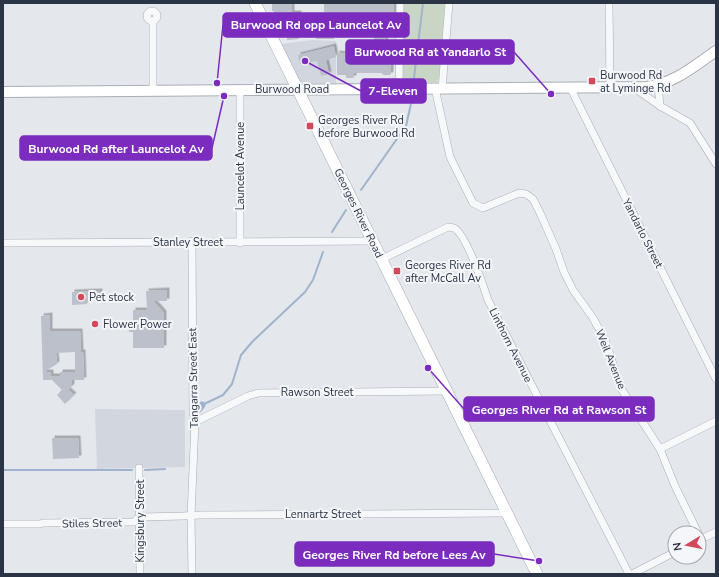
<svg xmlns="http://www.w3.org/2000/svg" width="719" height="577" font-family="'Nunito Sans',sans-serif">
<defs>
<filter id="shadow"><feDropShadow dx="2.5" dy="-2.5" stdDeviation="0" flood-color="#0004"/></filter>
</defs>
<rect width="100%" height="100%" fill="#e4e7ec"/>
<g fill="#d2d6de">
<polygon points="312,40 336,41 336,83 302,83 299,80 281,44"/>
<polygon points="95,409 185,410 185,467 97,469"/>
</g>
<polygon fill="#c9d6c5" points="402,3 445,3 439,78 437,82 402,81"/>
<g fill="none" stroke-linecap="round" stroke-linejoin="round">
<g stroke="#9fb4cc" stroke-width="2">
<polyline points="414,78 423,3"/>
<polyline points="361,190 406,126 412,99"/>
<polyline points="332,232 346,210"/>
<polyline points="202,405 223,395 232,384 241,355 253,341 305,292 313,280 323,252"/>
<polyline points="3,470 132,470"/>
<polyline points="145,470 165,469"/>
</g>
<polyline stroke="#9fb4cc" stroke-width="7" points="199,409 202,405"/>
</g>
<g fill="#bbc0ca" fill-rule="evenodd" filter="url(#shadow)">
<polygon points="272,3 292,3 292,13 299,13 299,22 312,22 319,21 319,18 324,17 324,3 394,3 394,27 385,27 386,50 390,50 391,56 393,56 393,61 391,61 391,74 390,75 384,75 381,73 354,73 354,78 346,78 346,75 337,75 337,53 356,55 356,49 374,50 374,36 378,36 378,25 384,25 384,13 374,13 373,17 364,17 364,20 344,20 344,35 334,35 334,39 316,39 316,29 304,29 304,37 299,37 299,39 287,40 287,29 283,29 283,20 274,20 274,11 272,11"/>
<polygon points="334,46 336,57 326,60 329,74 321,76 317,61 300,64 298,55"/>
<polygon points="167,290 167,301 153,301 164,313 164,348 133,348 133,332 129,332 129,325 133,325 133,310 147,310 146,291"/>
<polygon points="100,291 100,297 90,297 90,302 87,303 87,304 72,305 72,292"/>
<path d="M50 315V331H80L81 352H83L84 380H72V386L68 390 74 395 65 404 57 395 62 390 51 379V380H43L41 316ZM75 352V372H60V376H51V372H44L57 364 56 353Z"/>
<polygon points="52,438 78,438 79,458 53,459"/>
</g>
<g fill="none" stroke-linecap="round" stroke-linejoin="round">
<g stroke="#a9aeb7" stroke-width="8">
<g id="minor">
<polyline points="609,3 610,88"/>
<circle cx="152" cy="16" r="5"/>
<polyline points="658,85 660,106"/>
<polyline points="570,87 716,379"/>
<polyline points="633,87 660,106 690,123 716,164"/>
<polyline points="435,88 450,157 473,203 483,208 519,193 526,194 533,199 541,215 556,249 564,272 573,290 593,318 605,340 611,357 615,372 622,390 660,449 675,486 698,533"/>
<polyline points="240,89 240,243"/>
<polyline points="399,89 400,3"/>
<polyline points="442,89 449,3"/>
<polyline points="153,90 153,21"/>
<polyline points="3,243 372,241"/>
<path d="M382 259 448 227C448 227 454 228 454 228 467 235 483 285 488 300L629 574"/>
<polyline points="195,422 248,396 258,393 446,391"/>
<polyline points="660,449 716,421"/>
<polyline points="139,468 140,574"/>
<polyline points="43,523 134,522 139,517 143,517 183,516 200,515 507,513"/>
<polyline points="3,524 40,524"/>
<polyline points="699,540 716,532"/>
<polyline points="192,574 191,516 195,422 193,412 192,241"/>
<polyline points="632,574 675,552"/>
</g>
</g>
<g stroke="#a9aeb7" stroke-width="12">
<path id="secondary" d="M3 92 646 87C674 84 694 66 716 51"/>
</g>
<g stroke="#a3abb8" stroke-width="12">
<polyline id="primary" points="255,3 537,574"/>
</g>
<use href="#minor" stroke="#f7f8fa" stroke-width="7"/>
<use href="#secondary" stroke="#fff" stroke-width="10"/>
<use href="#primary" stroke="#fff" stroke-width="11"/>
</g>
<g fill="#d1495b" stroke="#f4f6f9" stroke-width="1.5">
<rect x="588" y="77" width="8" height="8" rx="2"/>
<rect x="306" y="122" width="8" height="8" rx="2"/>
<rect x="393" y="267" width="8" height="8" rx="2"/>
<circle cx="81" cy="297" r="4"/>
<circle cx="95" cy="324" r="4"/>
</g>
<g text-anchor="middle" stroke-width="4" stroke-linejoin="round" paint-order="stroke">
<g font-size="11" fill="#2b3445" stroke="#f4f6f9" text-anchor="start">
<text x="600" y="79">Burwood Rd<tspan x="600" dy="13">at Lyminge Rd</tspan></text>
<text x="318" y="124">Georges River Rd<tspan x="318" dy="13">before Burwood Rd</tspan></text>
<text x="405" y="269">Georges River Rd<tspan x="405" dy="13">after McCall Av</tspan></text>
<text x="89" y="301">Pet stock</text>
<text x="103" y="328">Flower Power</text>
</g>
<g font-size="11" fill="#2b3445" stroke="#f4f6f9">
<text x="292" y="93">Burwood Road</text>
<text transform="translate(240 166) rotate(-90)" y="4">Launcelot Avenue</text>
<text transform="translate(359 213) rotate(64)" y="4">Georges River Road</text>
<text transform="translate(643 233) rotate(63)" y="4">Yandarlo Street</text>
<text x="188" y="246">Stanley Street</text>
<text transform="translate(511 345) rotate(63)" y="4">Linthorn Avenue</text>
<text transform="translate(611 359) rotate(68)" y="4">Weil Avenue</text>
<text transform="translate(193 378) rotate(-91)" y="4">Tangarra Street East</text>
<text x="317" y="396">Rawson Street</text>
<text x="323" y="518">Lennartz Street</text>
<text transform="translate(140 521) rotate(-90)" y="4">Kingsbury Street</text>
<text transform="translate(92 523) rotate(-1)" y="4">Stiles Street</text>
</g>
</g>
<path fill="none" stroke="#7b2cbf" stroke-width="1.5" d="M217 83L223 25M551 94L514 52M305 61L361 91M224 96L212 148M428 368L464 409M539 561L494 554"/>
<g fill="#7b2cbf" stroke="#f4f6f9" stroke-width="1.5">
<circle cx="217" cy="83" r="4"/>
<circle cx="551" cy="94" r="4"/>
<circle cx="305" cy="61" r="4"/>
<circle cx="224" cy="96" r="4"/>
<circle cx="428" cy="368" r="4"/>
<circle cx="539" cy="561" r="4"/>
</g>
<g fill="#7b2cbf" stroke="#7b2cbf" stroke-width="1.5">
<rect x="223" y="13" width="186" height="24" rx="4"/>
<rect x="346" y="40" width="168" height="24" rx="4"/>
<rect x="361" y="79" width="65" height="24" rx="4"/>
<rect x="20" y="136" width="192" height="24" rx="4"/>
<rect x="464" y="397" width="190" height="24" rx="4"/>
<rect x="295" y="542" width="199" height="24" rx="4"/>
</g>
<g font-size="12" text-anchor="middle" font-weight="bold" fill="#fff">
<text x="316" y="29">Burwood Rd opp Launcelot Av</text>
<text x="430" y="56">Burwood Rd at Yandarlo St</text>
<text x="393" y="95">7-Eleven</text>
<text x="116" y="153">Burwood Rd after Launcelot Av</text>
<text x="559" y="414">Georges River Rd at Rawson St</text>
<text x="394" y="559">Georges River Rd before Lees Av</text>
</g>
<rect width="719" height="577" fill="none" stroke="#2b3445" stroke-width="8"/>
<g transform="translate(687 545) rotate(260)"><circle r="19" fill="#f4f6f9" stroke="#a4a8b1"/>
<path d="M0-3L7 15L0 10L-7 15Z" fill="#d1495b"/>
<text y="-6" font-size="11" font-weight="bold" text-anchor="middle" fill="#2b3445">N</text>
</g>
</svg>
